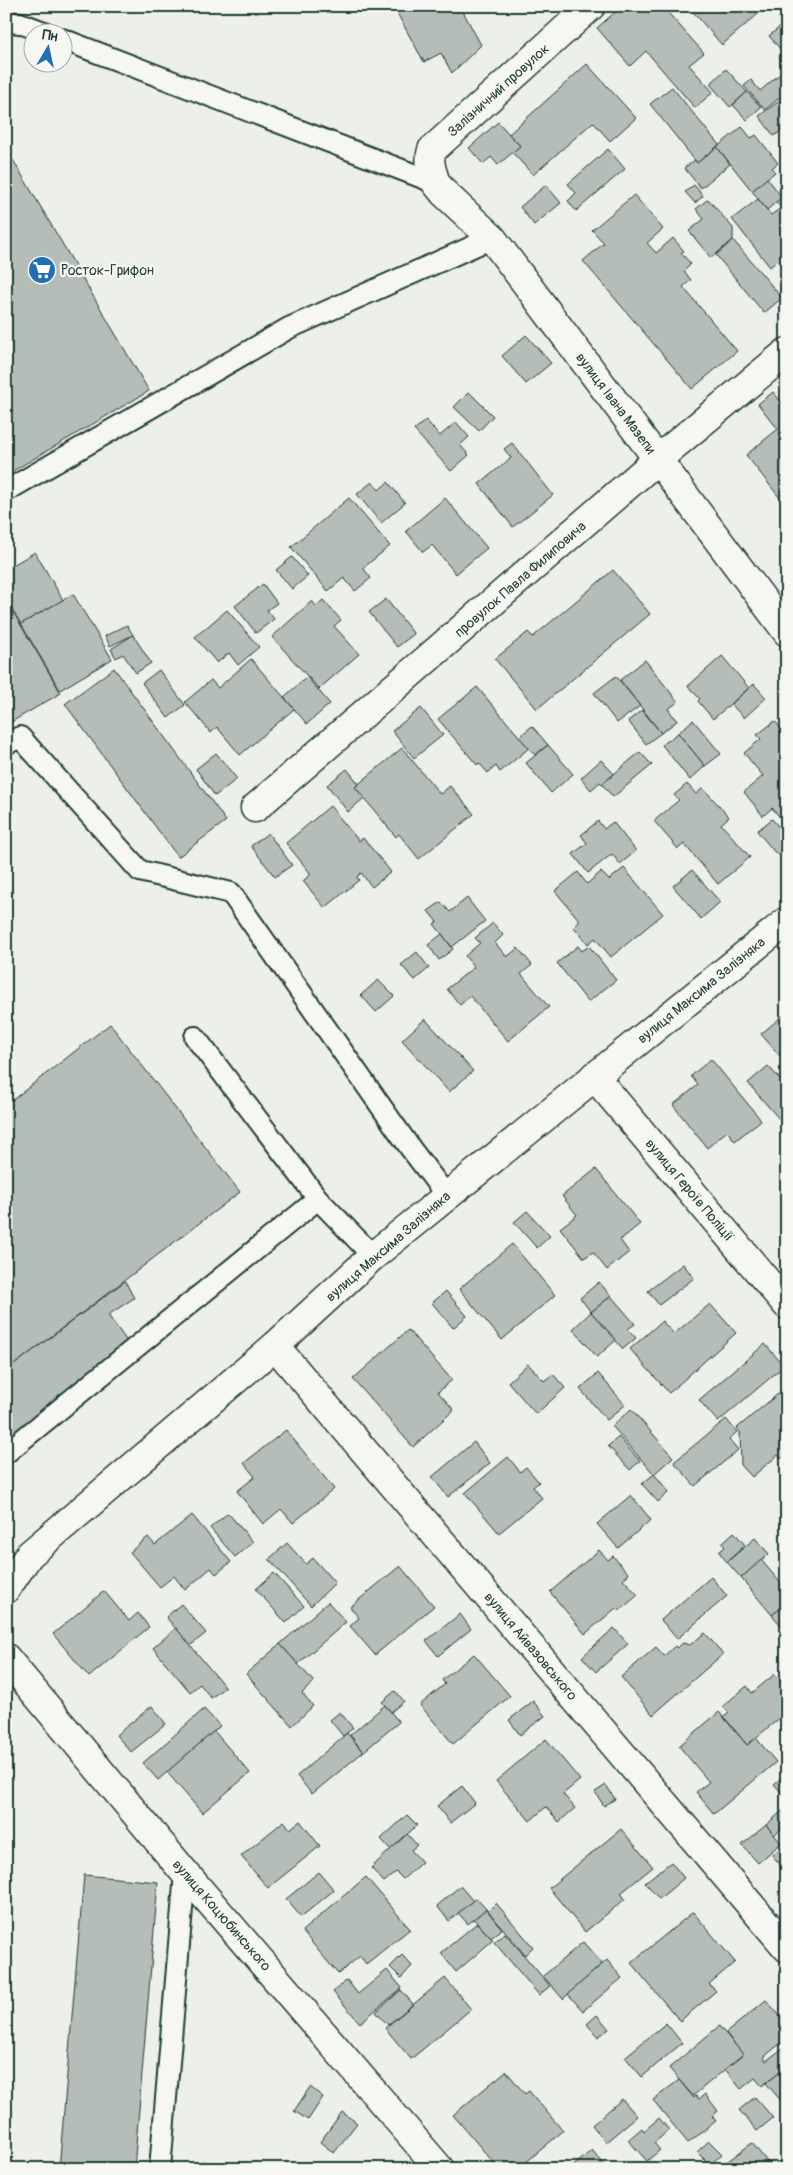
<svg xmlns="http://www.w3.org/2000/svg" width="793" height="2175" font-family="Pangolin,sans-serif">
<rect width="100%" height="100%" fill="#edefea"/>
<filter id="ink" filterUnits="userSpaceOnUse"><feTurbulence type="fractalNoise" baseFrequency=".02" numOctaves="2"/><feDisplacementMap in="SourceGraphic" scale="10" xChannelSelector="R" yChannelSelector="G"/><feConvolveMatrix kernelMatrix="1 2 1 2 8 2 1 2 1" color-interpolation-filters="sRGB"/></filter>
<g filter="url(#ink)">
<g fill="#b4bdb8" stroke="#1f3d34">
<polygon points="393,6 460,6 481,45 452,73 441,53 424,62"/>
<polygon points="622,6 662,6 704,53 689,65 713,92 695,108 646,51 630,66 597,28"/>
<polygon points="688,6 753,6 758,14 722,45"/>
<polygon points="787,21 787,57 769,36"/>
<polygon points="587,64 636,118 610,141 593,122 533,175 512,152 520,146 509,134"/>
<polygon points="787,68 787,91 765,110 744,86 751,80 760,91"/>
<polygon points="726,69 747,92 730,107 710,84"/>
<polygon points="672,87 719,145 697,163 650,104"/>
<polygon points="747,92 761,107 747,120 733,105"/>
<polygon points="787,95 787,130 785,128 774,136 759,116"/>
<polygon points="498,122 520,146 498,165 491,157 483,164 469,148"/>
<polygon points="742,127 751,138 756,135 778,163 772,168 775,172 752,191 717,147"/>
<polygon points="717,147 730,164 701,188 684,168 695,160 697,163"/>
<polygon points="6,148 149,391 6,475"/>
<polygon points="608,149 625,169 576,211 568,201 576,193 568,184"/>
<polygon points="767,178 782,197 767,210 752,191"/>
<polygon points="546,185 561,203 534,225 520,207"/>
<polygon points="694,185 703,196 695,203 685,192"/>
<polygon points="787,188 787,271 778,260 770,267 732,219 758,199 771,215 781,208 776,202 782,197 779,194"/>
<polygon points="634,195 663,229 647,243 656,253 673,238 684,251 681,253 691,264 684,271 691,280 683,287 737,351 692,389 583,261 604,243 592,230"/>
<polygon points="708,199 733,228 733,240 711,258 689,231 704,219 696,209"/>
<polygon points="733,240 782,298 764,313 716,255"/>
<polygon points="526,335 551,363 526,384 502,356"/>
<polygon points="469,392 493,416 479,431 454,407"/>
<polygon points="773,392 787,409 787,507 746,455 778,429 758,404"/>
<polygon points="426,420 440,436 456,422 469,437 460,445 469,455 451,471 414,430"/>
<polygon points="512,443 553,495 513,527 479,484 511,458 504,449"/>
<polygon points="372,482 379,490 388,482 405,503 381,523 357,494"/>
<polygon points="349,498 390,546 363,568 371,578 355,591 344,578 328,591 291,547"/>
<polygon points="445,498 487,548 456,574 432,545 423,552 406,531"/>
<polygon points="35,552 63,600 21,624 6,600 6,569"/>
<polygon points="292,557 308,576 292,589 276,570"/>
<polygon points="613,570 650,614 537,709 495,659 528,632 533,637"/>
<polygon points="263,584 277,603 267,610 274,619 256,633 235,606"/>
<polygon points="73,594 112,659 60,690 21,624"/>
<polygon points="386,599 414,634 397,647 369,612"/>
<polygon points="6,600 61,693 6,725"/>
<polygon points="323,600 341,620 334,626 359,654 319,689 272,637 312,601 316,606"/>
<polygon points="227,610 259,647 238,665 229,653 217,663 195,637"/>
<polygon points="127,625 133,635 110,646 105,636"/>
<polygon points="133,635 151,663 136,673 123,654 116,658 111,649"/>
<polygon points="722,656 749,688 713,719 698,701 700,699 688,686"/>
<polygon points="251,659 294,709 240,755 217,727 211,733 185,702 211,680 218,688"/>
<polygon points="645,660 678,702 668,709 677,721 661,733 620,680"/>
<polygon points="114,668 226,821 178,857 65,704"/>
<polygon points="159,670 185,705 168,718 142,683"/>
<polygon points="616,676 640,706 617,723 594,693"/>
<polygon points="307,677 330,704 307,724 284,697"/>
<polygon points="754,684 766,698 744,718 731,704"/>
<polygon points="477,687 529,748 500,772 496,766 488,773 479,763 477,765 438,719"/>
<polygon points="421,708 443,735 414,758 392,731"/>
<polygon points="642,710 661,733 646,744 628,721"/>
<polygon points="693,720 721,754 705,766 678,733"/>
<polygon points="775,721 787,736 787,826 772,808 763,816 744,792 763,776 744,753 761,739 757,735"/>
<polygon points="532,726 548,745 535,755 519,737"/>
<polygon points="678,733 705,766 690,780 662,745"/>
<polygon points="548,745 573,774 551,793 526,763"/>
<polygon points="402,748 440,794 450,786 474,814 419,859 399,834 396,837 355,787"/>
<polygon points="640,752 652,765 613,797 602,784"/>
<polygon points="216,753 237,779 215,796 196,769"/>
<polygon points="601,760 614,774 602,784 600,782 591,790 581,778"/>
<polygon points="347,769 359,784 355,787 364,798 348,812 327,785"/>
<polygon points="687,784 696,794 703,788 729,817 721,824 750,857 718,884 684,844 678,849 654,821 679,800 674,795"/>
<polygon points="330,806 359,841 363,838 391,872 372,887 361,873 357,877 359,880 325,908 303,881 311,874 286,843"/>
<polygon points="772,819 787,837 787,847 777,855 757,831"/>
<polygon points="598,821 604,829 613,822 636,851 620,864 612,854 588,873 573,854 587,843 581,835"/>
<polygon points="268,833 292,865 275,877 251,846"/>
<polygon points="624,868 663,914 611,957 595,938 588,944 574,927 580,921 555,891 578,872 587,884 601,872 609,880"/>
<polygon points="692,870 720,902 701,919 673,886"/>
<polygon points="467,898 485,921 452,947 434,924 437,922 428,911 441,902 450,912"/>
<polygon points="493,923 503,935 495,943 507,957 518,948 532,965 521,974 549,1007 508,1041 470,996 460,1005 447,989 474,967 465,956 480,943 475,938"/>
<polygon points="442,934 453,949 439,960 428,945"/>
<polygon points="578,946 582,951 589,946 616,980 588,1002 557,963"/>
<polygon points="417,952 429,968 415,980 401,965"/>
<polygon points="378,980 394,996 376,1012 361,995"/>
<polygon points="787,1012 787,1064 761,1034"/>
<polygon points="425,1019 473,1071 449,1092 402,1040"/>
<polygon points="110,1024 240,1192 6,1371 6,1105"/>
<polygon points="711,1059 761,1120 735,1141 727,1131 707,1148 673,1105 698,1085 691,1076"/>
<polygon points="768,1066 787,1087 787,1128 748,1083"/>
<polygon points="596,1169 640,1224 620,1240 629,1252 607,1270 593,1252 584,1258 560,1228 577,1215 562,1196"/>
<polygon points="527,1211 550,1236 537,1248 514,1222"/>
<polygon points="512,1244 555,1295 502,1340 459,1289"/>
<polygon points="683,1264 694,1278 659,1305 648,1291"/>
<polygon points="125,1281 134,1298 108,1315 129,1344 6,1439 6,1371"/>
<polygon points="599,1282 611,1296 591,1312 580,1298"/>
<polygon points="446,1291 467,1316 453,1328 432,1303"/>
<polygon points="611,1296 635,1324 628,1329 636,1338 623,1349 591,1312"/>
<polygon points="710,1304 736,1333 669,1393 630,1349 662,1321 674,1334"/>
<polygon points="591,1312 616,1340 597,1357 573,1329"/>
<polygon points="408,1330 452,1380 438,1392 454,1410 413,1447 353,1379"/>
<polygon points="765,1344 784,1366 718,1422 699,1400"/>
<polygon points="528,1364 544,1381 553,1374 565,1388 536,1414 508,1382"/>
<polygon points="598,1373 625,1405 607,1420 580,1389"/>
<polygon points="784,1389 787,1393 787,1454 781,1459 778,1455 752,1477 741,1465 740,1432 737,1428"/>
<polygon points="631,1409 673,1457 654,1474 612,1426"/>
<polygon points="726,1419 737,1432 729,1439 738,1450 695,1486 674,1462"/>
<polygon points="286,1430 334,1489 293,1523 281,1509 263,1524 237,1491 255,1477 244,1463"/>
<polygon points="619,1437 640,1461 630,1470 608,1446"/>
<polygon points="474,1442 490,1463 448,1497 432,1477"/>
<polygon points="508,1457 520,1472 526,1467 539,1482 533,1487 542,1498 499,1533 465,1493"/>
<polygon points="654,1474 669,1492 658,1502 642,1484"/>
<polygon points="631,1495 651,1520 618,1548 597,1524"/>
<polygon points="228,1513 253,1542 235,1557 210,1528"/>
<polygon points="192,1515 231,1562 216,1574 211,1568 185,1590 174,1576 160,1587 130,1552 148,1537 155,1545"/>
<polygon points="734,1532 745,1545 727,1562 719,1552 725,1547 722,1543"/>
<polygon points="755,1538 769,1554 741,1578 727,1562"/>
<polygon points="287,1543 306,1564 313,1558 335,1583 311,1606 269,1559"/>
<polygon points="599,1550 608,1560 613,1556 629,1574 623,1579 638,1595 619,1611 616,1608 585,1634 550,1592"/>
<polygon points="761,1560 784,1587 780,1590 787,1597 787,1603 772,1615 741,1578"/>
<polygon points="400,1566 434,1606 375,1655 350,1626 359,1618 350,1607"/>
<polygon points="274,1573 304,1606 286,1623 256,1589"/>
<polygon points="711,1577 727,1596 677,1639 661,1620"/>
<polygon points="104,1591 129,1621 138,1613 149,1627 89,1677 53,1634"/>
<polygon points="328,1602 346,1622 298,1664 280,1644"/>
<polygon points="787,1603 787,1632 772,1615"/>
<polygon points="181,1604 206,1633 190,1646 166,1617"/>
<polygon points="460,1614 471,1629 438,1656 426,1641"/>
<polygon points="176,1628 225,1687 211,1698 200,1684 190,1692 153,1648"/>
<polygon points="614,1628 628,1644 596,1672 582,1657"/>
<polygon points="705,1633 723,1654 653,1715 621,1677 656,1647 664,1656 675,1646 677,1648 683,1643 690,1645"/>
<polygon points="280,1644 314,1682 302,1693 313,1706 292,1726 246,1674"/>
<polygon points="474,1654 510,1696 453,1744 420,1705 445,1684 442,1680"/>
<polygon points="775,1674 787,1688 787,1712 747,1745 724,1717 729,1713 723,1706 747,1686 752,1693"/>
<polygon points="395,1691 404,1701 391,1712 382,1702"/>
<polygon points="533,1701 545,1716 520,1735 509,1720"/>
<polygon points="385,1705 399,1722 363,1752 350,1735"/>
<polygon points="152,1706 166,1724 131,1752 116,1735"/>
<polygon points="204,1709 220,1726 158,1780 143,1763"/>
<polygon points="340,1712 353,1728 343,1736 330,1720"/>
<polygon points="719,1712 747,1745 756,1738 776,1762 714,1814 696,1792 709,1782 679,1746"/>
<polygon points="214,1731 250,1773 202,1813 167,1772"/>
<polygon points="347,1733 363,1752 312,1794 297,1776"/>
<polygon points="546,1739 580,1780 563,1794 575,1808 559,1822 546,1807 530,1821 496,1781"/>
<polygon points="787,1773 787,1799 774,1784"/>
<polygon points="606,1785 615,1799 604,1806 595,1792"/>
<polygon points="462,1786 475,1803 450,1823 437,1806"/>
<polygon points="787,1807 787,1824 774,1835 766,1825"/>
<polygon points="407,1815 417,1825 391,1850 381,1839"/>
<polygon points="284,1821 290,1829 300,1821 320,1846 268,1888 241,1856"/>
<polygon points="766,1825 781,1843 758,1863 742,1845"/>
<polygon points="621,1829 653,1867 621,1893 625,1899 585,1932 549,1888"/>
<polygon points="407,1834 417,1845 411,1850 422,1862 403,1879 396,1872 384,1882 371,1868"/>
<polygon points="787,1843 787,1873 772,1855"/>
<polygon points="671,1862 684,1878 659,1899 645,1882"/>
<polygon points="319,1872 334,1890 301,1917 286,1899"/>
<polygon points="84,1875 158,1882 134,2169 59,2169"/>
<polygon points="366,1877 410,1929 366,1964 360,1956 338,1974 302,1931"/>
<polygon points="460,1886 473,1901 449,1921 437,1906"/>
<polygon points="476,1898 486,1909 468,1924 458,1913"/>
<polygon points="496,1903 533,1947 525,1955 488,1911"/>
<polygon points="486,1909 502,1929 491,1938 474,1919"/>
<polygon points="693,1912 735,1962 709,1984 716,1991 680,2021 631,1963"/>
<polygon points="477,1923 493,1940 456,1972 441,1953"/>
<polygon points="505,1933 550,1986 539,1995 494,1942"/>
<polygon points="583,1942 602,1964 563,1999 543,1976"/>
<polygon points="402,1955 412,1966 401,1978 390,1967"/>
<polygon points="607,1960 622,1978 583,2011 568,1994"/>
<polygon points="387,1970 402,1988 360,2023 333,1992 347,1980 358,1994"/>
<polygon points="445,1978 471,2009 411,2059 385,2028"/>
<polygon points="401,1990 413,2004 388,2025 376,2012"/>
<polygon points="766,2000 787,2024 787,2038 764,2057 766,2061 783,2048 787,2052 787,2065 762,2086 755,2078 741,2089 725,2069 743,2055 726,2033"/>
<polygon points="597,2015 609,2029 598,2037 587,2024"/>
<polygon points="666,2023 682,2043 642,2077 625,2057"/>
<polygon points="719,2026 743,2054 693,2096 669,2068"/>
<polygon points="787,2065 787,2098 782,2102 766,2083"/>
<polygon points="506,2071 525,2094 529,2091 563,2131 518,2169 499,2169 453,2115"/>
<polygon points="679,2080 694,2098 696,2096 699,2099 705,2094 718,2111 712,2116 716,2121 688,2143 653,2100"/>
<polygon points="310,2087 323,2097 308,2120 294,2111"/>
<polygon points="755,2097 773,2118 757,2131 739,2110"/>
<polygon points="622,2099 637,2116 606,2142 592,2125"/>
<polygon points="342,2112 357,2123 334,2153 320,2142"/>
<polygon points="659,2118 669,2130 654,2143 660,2150 647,2161 628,2140 642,2128 644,2131"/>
<polygon points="709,2141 722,2154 710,2165 697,2152"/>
<polygon points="752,2143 772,2168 727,2169 724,2164"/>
<polygon points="592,2150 607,2168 570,2169"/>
<polygon points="202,2161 234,2165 234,2169 201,2169"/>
</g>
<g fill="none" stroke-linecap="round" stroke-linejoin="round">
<g stroke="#1f3d34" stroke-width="24">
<g id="service">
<polyline points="6,22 20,23 44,32"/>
<polyline points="62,39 436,183"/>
<polyline points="6,491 289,328 492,238"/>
<polyline points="6,744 20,737 140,871 231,893 411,1149 446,1195"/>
<polyline points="195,1037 318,1199 373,1256"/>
<polyline points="6,1453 318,1199"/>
<polyline points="160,2169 185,1873"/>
</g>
</g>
<g stroke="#1f3d34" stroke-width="31">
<g id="minor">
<path d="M436 183C432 171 428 162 432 150L591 6"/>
<polyline points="255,808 658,459 787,352"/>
<polyline points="594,1076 787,1305"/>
<polyline points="275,1346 787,1948"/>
<polyline points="6,1658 185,1873 440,2169"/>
</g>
</g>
<g stroke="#1f3d34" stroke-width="31">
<polyline id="tertiary" points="436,183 444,193 492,238 787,632"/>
</g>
<g stroke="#1f3d34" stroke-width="31">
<polyline id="secondary" points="6,1589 29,1555 275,1346 373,1256 787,921"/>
</g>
<use href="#service" stroke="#f6f6f2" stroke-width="20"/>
<use href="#minor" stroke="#f6f6f2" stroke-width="28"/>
<use href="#tertiary" stroke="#f6f6f2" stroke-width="28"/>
<use href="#secondary" stroke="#f6f6f2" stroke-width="28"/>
</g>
</g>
<defs>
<g id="supermarket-disc" transform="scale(1.4375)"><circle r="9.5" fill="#1f6fb2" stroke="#f6f6f2"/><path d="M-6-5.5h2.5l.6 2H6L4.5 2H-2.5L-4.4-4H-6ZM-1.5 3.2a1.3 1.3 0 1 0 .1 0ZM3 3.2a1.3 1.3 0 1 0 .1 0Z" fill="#fff"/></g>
</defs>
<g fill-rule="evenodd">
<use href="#supermarket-disc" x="42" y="270"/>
</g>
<g text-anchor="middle" stroke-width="4.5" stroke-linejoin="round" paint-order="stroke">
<g font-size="14" fill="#1f3d34" stroke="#f6f6f2">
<text transform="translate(498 90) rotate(-42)" y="5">Залізничний провулок</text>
<text transform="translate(616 403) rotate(53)" y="5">вулиця Івана Мазепи</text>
<text transform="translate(520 579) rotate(-41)" y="5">провулок Павла Филиповича</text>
<text transform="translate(701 990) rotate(-39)" y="5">вулиця Максима Залізняка</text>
<text transform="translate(690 1190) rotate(50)" y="5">вулиця Героїв Поліції</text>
<text transform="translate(388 1246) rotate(-41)" y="5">вулиця Максима Залізняка</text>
<text transform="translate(531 1646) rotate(50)" y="5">вулиця Айвазовського</text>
<text transform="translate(222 1915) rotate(49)" y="5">вулиця Коцюбинського</text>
</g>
<g font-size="14" fill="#1f3d34" stroke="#f6f6f2" text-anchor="start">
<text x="61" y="275">Росток-Грифон</text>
</g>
</g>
<rect width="793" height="2175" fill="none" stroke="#f6f6f2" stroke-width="25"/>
<rect x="12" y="12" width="768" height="2150" fill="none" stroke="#1f3d34" stroke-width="2" filter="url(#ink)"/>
<g transform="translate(48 48) rotate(9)"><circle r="24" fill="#f6f6f2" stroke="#a0aca6"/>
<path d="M0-4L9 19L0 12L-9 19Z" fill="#1f6fb2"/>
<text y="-8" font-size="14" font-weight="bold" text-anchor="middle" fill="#1f3d34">Пн</text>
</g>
</svg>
